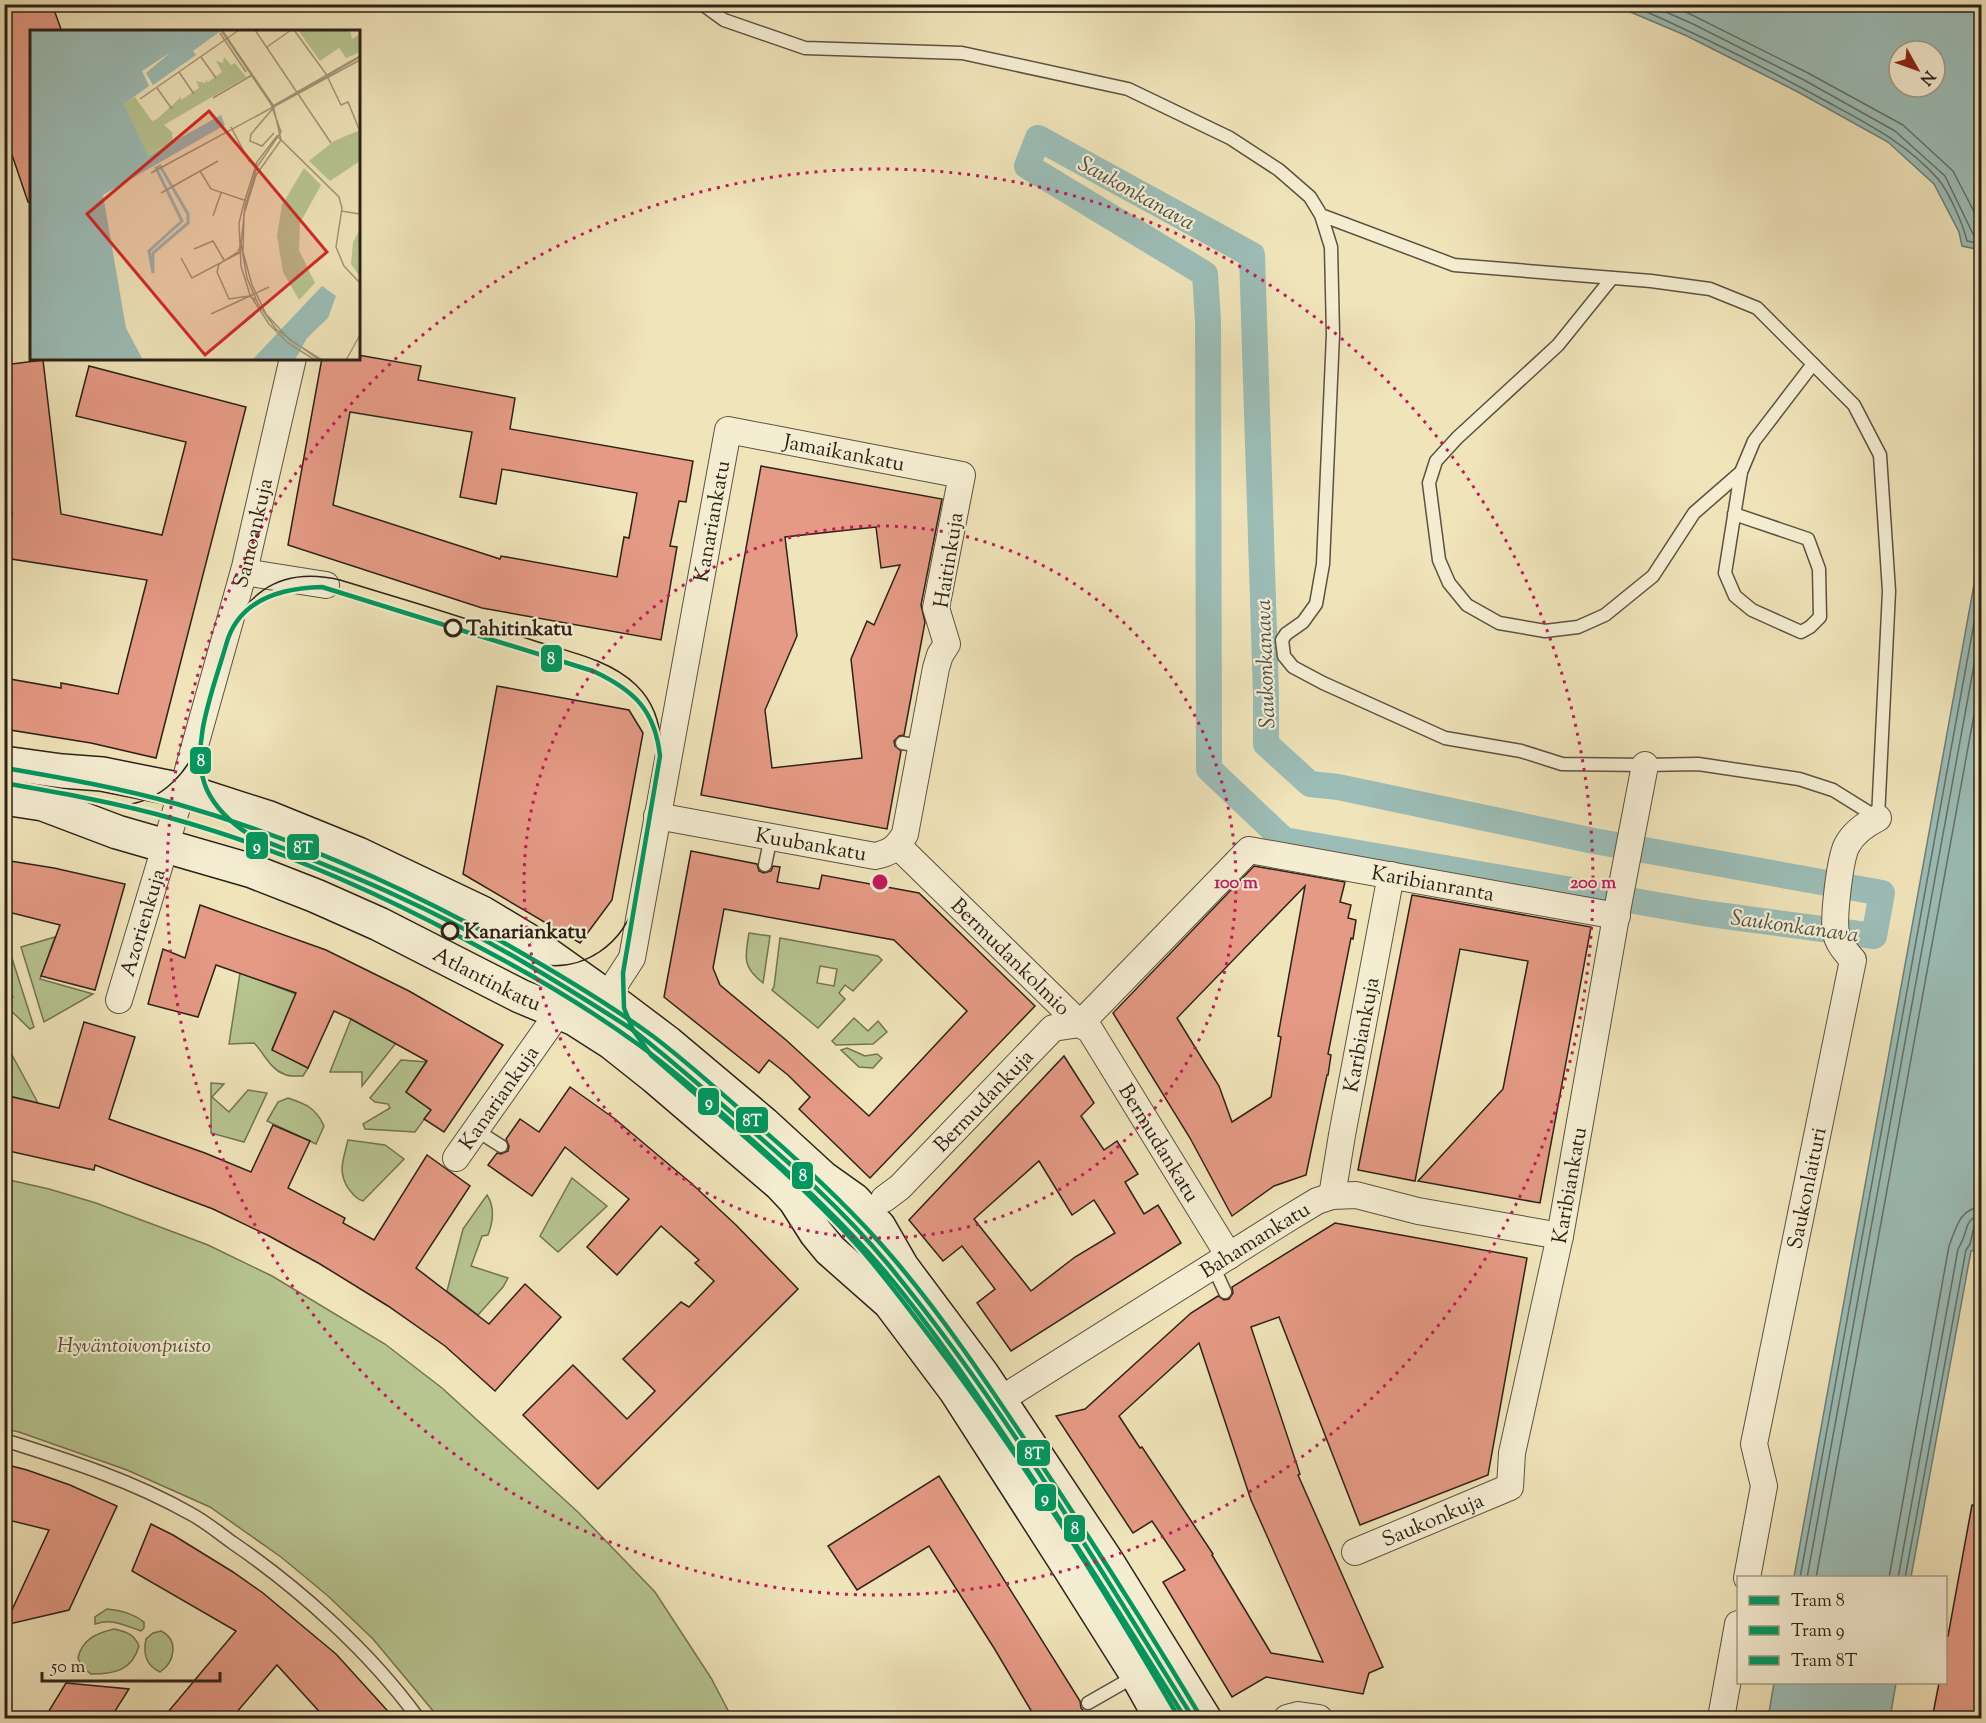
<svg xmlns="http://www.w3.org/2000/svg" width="1986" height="1723" font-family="'Sorts Mill Goudy',serif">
<rect width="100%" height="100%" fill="#f0e4ba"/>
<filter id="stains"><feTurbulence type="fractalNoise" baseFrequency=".00333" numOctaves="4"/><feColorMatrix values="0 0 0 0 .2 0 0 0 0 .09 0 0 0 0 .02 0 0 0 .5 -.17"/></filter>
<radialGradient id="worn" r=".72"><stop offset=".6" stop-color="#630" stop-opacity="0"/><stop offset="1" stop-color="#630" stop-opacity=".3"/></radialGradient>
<g fill="#b7c591" stroke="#727454" stroke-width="1.5" fill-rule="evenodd">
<path d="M749 933 770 936 763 983C742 967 745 957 749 933Z"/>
<polygon points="55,937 40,979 93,994 44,1022 21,947"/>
<path d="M780 938 878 956 882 960 853 991 845 985 839 993 845 999 818 1028 772 990 774 987ZM820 966 837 969 834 986 817 983Z"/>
<polygon points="5,946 9,949 34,1027 30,1029 5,1005 13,997 5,984"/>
<path d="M240 973 296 994 272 1049 308 1068 303 1076C297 1076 289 1077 284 1074 270 1069 264 1053 254 1043L229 1044Z"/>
<polygon points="854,1018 868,1031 878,1021 887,1032 873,1044 836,1045 832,1041"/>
<polygon points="351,1019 396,1043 362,1086 362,1072 330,1072"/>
<polygon points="5,1042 38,1103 5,1095"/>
<polygon points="847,1048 865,1056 877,1054 882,1058 873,1068 859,1067 841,1050"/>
<polygon points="401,1060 426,1062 406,1092 431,1110 415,1132 365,1129 363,1124 390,1108 388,1104 375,1102 370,1098"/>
<polygon points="211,1083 224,1084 212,1097 229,1112 248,1090 267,1093 244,1142 211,1133"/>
<path d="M288 1098C306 1104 316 1108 324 1126L316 1144 267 1121 278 1102Z"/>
<path d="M348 1140 385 1145 404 1159 363 1201C355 1198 353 1194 348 1188 337 1171 344 1158 348 1140Z"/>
<polygon points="572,1178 607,1206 558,1252 540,1236"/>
<polygon points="5,1179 49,1189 96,1203 208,1245 272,1276 385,1344 442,1388 579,1513 655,1592 711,1678 732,1718 439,1718 373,1639 328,1596 281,1557 210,1507 127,1470 19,1432 5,1429"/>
<path d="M487 1195C495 1207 493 1222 488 1235L482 1236 471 1266 508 1278 503 1287 478 1315 447 1291 463 1229Z"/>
<path d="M107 1609C120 1610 134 1614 144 1622V1628L141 1631C123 1625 113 1618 95 1624V1617Z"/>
<path d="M114 1629C127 1632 134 1634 139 1646 132 1671 114 1674 91 1674L82 1667 78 1658C82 1639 97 1633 114 1629Z"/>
<path d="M161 1631C179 1640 175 1662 160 1672 145 1665 143 1653 146 1639L153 1633Z"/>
</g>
<g fill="#9cbdb7" stroke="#6f7f77" stroke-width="1.5" fill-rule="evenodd">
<path d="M1614 5H1981V250L1962 246 1959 232 1934 184 1888 142 1798 92 1687 36ZM1899 51H1935V87H1899Z"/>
<polygon points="1981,546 1981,1214 1975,1250 1971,1251 1911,1577 1794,1577"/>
<polygon points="1774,1683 1775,1682 1896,1683 1890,1718 1768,1718"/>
</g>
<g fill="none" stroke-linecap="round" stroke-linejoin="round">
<g stroke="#647068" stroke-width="1.5">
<path d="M1629 4C1695 33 1759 64 1822 99 1864 122 1906 142 1938 179 1949 192 1963 224 1967 241L1982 244"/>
<polyline points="1648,4 1693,24 1804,80 1895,131 1945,176 1973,234 1982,236"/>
<polyline points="1670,4 1808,73 1903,125 1953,171 1982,227"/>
<polyline points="1800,1578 1982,579"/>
<polyline points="1807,1578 1982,621"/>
<polyline points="1816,1578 1982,671"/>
<path d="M1889 1578 1949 1246C1956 1229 1959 1208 1982 1207"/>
<path d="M1898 1578 1958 1249C1960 1245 1962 1242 1963 1239 1968 1227 1966 1217 1982 1216"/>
<polyline points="1905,1578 1966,1250 1970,1244 1974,1227 1982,1223"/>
</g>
<polygon stroke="#9cbdb7" stroke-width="26" points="1038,138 1252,255 1266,695 1266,744 1310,784 1338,787 1594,841 1882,893 1874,936 1703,913 1284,840 1209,769 1208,320 1205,274 1027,166"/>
</g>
<g fill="#e59a85" stroke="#2c2218" stroke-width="1.5" fill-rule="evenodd">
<polygon points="4,4 52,4 62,32 32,32 32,202 28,202 8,143 4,114"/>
<path d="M358 355 421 366 418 380 515 398 510 429 693 461 686 502 679 501 670 546 677 547 661 640 482 608 288 545 322 358H358ZM350 412 472 432 460 497 496 504 502 469 637 493 629 538 624 537 617 577 501 556 500 559 333 505Z"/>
<polygon points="43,360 61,514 162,535 186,442 76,416 89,366 246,407 156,758 91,743 4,729 4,678 61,688 61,683 118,694 147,580 5,558 12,514 4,453 4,365"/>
<path d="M761 466 942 499 921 605 925 622 904 735 899 736 894 741 895 746 901 751 887 829 701 795ZM876 527 881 568 900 565 874 625 867 621 851 659 862 758 772 768 765 710 797 636 785 537Z"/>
<polygon points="497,686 629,710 643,733 612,900 580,943 463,874"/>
<path d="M691 851 757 864 759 871 764 873 771 871 773 866 780 867 777 882 819 889 822 875 919 893 1035 1006 870 1178 799 1109 810 1097 788 1075 769 1060 759 1073 664 997ZM724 909 894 940 967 1011 869 1116 786 1040 720 985 713 968Z"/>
<polygon points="4,860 54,868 125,884 95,990 41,976 60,925 4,911"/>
<path d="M1254 866 1345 882 1340 902 1351 905 1348 918 1356 920 1353 939 1351 938 1328 1054 1331 1055 1328 1075H1327L1306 1175 1274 1186 1232 1216 1190 1138 1113 1013ZM1305 886 1278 1036 1281 1037 1271 1097 1232 1122 1219 1086 1177 1018Z"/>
<polygon points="1412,895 1591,927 1540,1203 1418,1181 1503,1089 1528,961 1460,949 1415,1181 1358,1170"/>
<polygon points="200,905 326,950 409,991 503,1045 444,1132 424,1119 431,1110 406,1092 427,1061 351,1019 334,1011 308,1068 272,1050 296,993 216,965 198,1017 148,1004 163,949 185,958"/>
<polygon points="84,1022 135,1037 109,1119 205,1153 251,1172 273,1125 310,1141 288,1188 345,1218 343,1223 374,1240 427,1155 470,1186 416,1268 489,1324 525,1284 561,1317 495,1391 445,1346 388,1306 320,1264 269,1236 213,1209 95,1165 94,1170 4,1150 4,1095 59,1108"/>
<path d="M1064 1056 1094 1103 1081 1116 1104 1150 1117 1141 1138 1174 1125 1182 1144 1214 1158 1205 1181 1243 1011 1351 977 1303 995 1289 962 1246 943 1261 909 1220ZM1039 1161 1072 1215 1094 1200 1115 1233 1075 1257 1031 1291 974 1219Z"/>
<polygon points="570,1087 615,1119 691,1183 736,1225 798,1289 598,1489 523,1415 573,1365 627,1419 655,1391 623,1359 681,1302 689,1307 714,1281 695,1263 699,1260 661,1226 617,1275 587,1247 629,1199 565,1147 532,1196 488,1165 497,1153 501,1154 508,1151 509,1146 506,1139 520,1119 539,1132"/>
<path d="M1335 1223 1527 1258 1488 1475 1360 1525 1279 1317 1251 1327 1300 1474 1298 1475 1383 1667 1369 1673 1363 1694 1266 1677 1232 1697 1163 1582 1185 1570 1152 1521 1133 1533 1056 1416 1085 1409 1191 1313 1218 1296 1224 1300 1229 1299 1233 1293 1232 1287ZM1199 1343 1251 1500 1323 1662 1271 1653 1212 1555 1213 1554 1142 1447 1140 1448 1119 1416Z"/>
<polygon points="4,1464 27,1470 70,1485 117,1506 69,1610 5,1625 49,1530 4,1519"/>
<polygon points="939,1476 1080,1701 1081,1708 1091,1719 1036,1719 994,1648 929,1546 857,1590 828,1546"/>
<polygon points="1972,1505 1982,1506 1982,1701 1978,1719 1932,1719 1939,1683 1946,1683 1946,1636 1948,1636"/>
<polygon points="151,1524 173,1535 233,1572 263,1593 336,1654 395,1719 326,1719 277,1665 236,1713 168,1712 236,1631 132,1571"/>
<polygon points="66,1683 129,1689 110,1719 44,1719"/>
</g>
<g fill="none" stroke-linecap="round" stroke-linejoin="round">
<g stroke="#5d5240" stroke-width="15">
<g id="lane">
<polyline points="702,4 724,20 805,48 962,53 1128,89 1230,138 1279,170 1310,197 1321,215 1331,247 1333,334 1323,564 1316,604 1303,622 1286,634 1282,640 1284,656 1293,667 1323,683 1445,738 1521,751 1562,764 1645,765 1698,764 1799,779 1833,790 1878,818 1889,591 1880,455 1854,405 1757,308 1710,289 1651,281 1454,265 1321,215"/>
<polyline points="1612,278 1558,345 1457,438 1436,461 1429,483 1439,560 1449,583 1467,605 1499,623 1545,631 1578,627 1605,615 1653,576 1694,513 1741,472"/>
<polyline points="1734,514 1808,539 1819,569 1820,617 1810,627 1801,632 1752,610 1735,596 1725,573 1741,472 1754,441 1813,364"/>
<polyline points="902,743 921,746"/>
<polyline points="765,865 771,837"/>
<polyline points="476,1130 501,1146"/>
<polyline points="1213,1266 1225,1292"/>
<path d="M4 1440C68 1460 133 1481 191 1514 206 1522 219 1533 233 1543 300 1589 370 1652 418 1718"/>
<polyline points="1088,1703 1137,1675"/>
</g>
</g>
<g stroke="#5d5240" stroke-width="28">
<g id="street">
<polyline points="244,572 326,585"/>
<path id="s1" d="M898 846 1080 1024 1249 850 1617 916"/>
<path id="s2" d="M119 1000 187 774 245 567 293 358"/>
<path id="s3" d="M588 1026 632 958 728 430 962 475 936 608 947 644 940 655 936 668 905 834C897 848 890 853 875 856L657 816"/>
<path id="s4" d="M456 1158 582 979"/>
<path id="s5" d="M1332 1196 1342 1135 1391 875"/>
<path id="s6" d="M884 1199 900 1187 1053 1028 1080 1024 1090 1030 1229 1256"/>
<path id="s7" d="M984 1410 1284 1221 1317 1201 1332 1196 1356 1195 1418 1211 1560 1236"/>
<path id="s8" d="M1355 1552 1510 1487 1512 1453 1560 1236 1617 911 1645 765"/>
<path id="s9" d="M1747 1578 1764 1486 1754 1444 1853 960C1846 952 1838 944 1836 933 1833 918 1840 858 1847 845 1854 832 1866 824 1878 818"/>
<polyline points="1287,1718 1298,1715 1319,1718"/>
<polyline points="1721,1718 1738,1624"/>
</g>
</g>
<g stroke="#2c2218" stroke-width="36">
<g id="secondary">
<polyline points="4,763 62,771 102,774 182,790 269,818 358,854 482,913 527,940 607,997 668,1043 763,1123 823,1178 854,1200 879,1227 902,1267 982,1374 1108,1563 1204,1718"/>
<path id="s10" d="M4 798 43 804 117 832 252 871 316 896 379 924 520 996 575 1019 611 1042 655 1077 780 1184 795 1200 816 1233 830 1250 890 1303 956 1391 1069 1567 1137 1675 1161 1718"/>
</g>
</g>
<use href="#lane" stroke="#f5edd2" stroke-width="12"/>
<use href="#street" stroke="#f5edd2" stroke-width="26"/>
<use href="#secondary" stroke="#f5edd2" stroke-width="33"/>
<g stroke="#2c2218" stroke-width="1.5">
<path d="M222 657C238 597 276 565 340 580 404 599 468 619 532 640 566 651 609 659 636 685 661 709 664 741 658 773"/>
<path d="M95 803C104 804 114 806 123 805 162 802 190 771 201 736"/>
<path d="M502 950C513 956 524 961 537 964 584 973 624 944 636 899"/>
</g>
<g stroke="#f5edd2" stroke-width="9">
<g id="tram-1">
<path d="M322 587 593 671C634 690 655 710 660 756L623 973 624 1008 633 1030C557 981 479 933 397 896 361 879 325 865 288 850 275 845 259 840 247 833 231 823 215 807 207 790 188 749 214 687 226 645 238 600 280 588 322 587Z"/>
<path d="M633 1030C670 1059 705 1090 741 1121 792 1165 843 1210 887 1263 1003 1404 1096 1563 1193 1718"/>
<path d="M633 1030 651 1055C721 1117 795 1176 858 1246 884 1275 907 1307 931 1338 1023 1458 1103 1588 1179 1718"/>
</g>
</g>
<g stroke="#f5edd2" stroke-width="9">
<path id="tram-2" d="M4 783C61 793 118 803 174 819 285 850 391 898 492 954 543 981 592 1011 639 1045 679 1074 716 1108 753 1141 798 1181 843 1222 882 1268 933 1328 977 1394 1020 1459 1077 1545 1131 1631 1185 1718"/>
</g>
<g stroke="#f5edd2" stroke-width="9">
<path id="tram-3" d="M5 768C63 778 120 788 177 804 289 836 397 884 499 940 552 970 605 1001 654 1037 692 1066 727 1098 763 1130 809 1170 854 1212 893 1258 945 1319 989 1386 1033 1452 1090 1538 1146 1626 1199 1714"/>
</g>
<use href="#tram-1" stroke="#00985f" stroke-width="4.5"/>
<use href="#tram-2" stroke="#00985f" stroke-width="4.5"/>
<use href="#tram-3" stroke="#00985f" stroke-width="4.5"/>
</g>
<g fill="none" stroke="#c2185b" stroke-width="3" stroke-dasharray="3 6">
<circle cx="880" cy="882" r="356"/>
<circle cx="880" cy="882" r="713"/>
</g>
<g fill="#f5edd2" stroke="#2c2218" stroke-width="3">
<circle cx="453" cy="628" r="8"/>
<circle cx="450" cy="931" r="8"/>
</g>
<g text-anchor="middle" stroke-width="4.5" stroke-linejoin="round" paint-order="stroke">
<g font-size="21" fill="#2c2218" stroke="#f5edd2">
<text dy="7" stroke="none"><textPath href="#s3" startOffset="736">Jamaikankatu</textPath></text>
<text dy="7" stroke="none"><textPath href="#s3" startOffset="525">Kanariankatu</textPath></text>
<text dy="7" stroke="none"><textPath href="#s2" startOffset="486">Samoankuja</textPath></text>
<text transform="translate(948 560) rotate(-81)" y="7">Haitinkuja</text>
<text transform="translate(811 844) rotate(10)" y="7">Kuubankatu</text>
<text dy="7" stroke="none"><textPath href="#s1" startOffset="684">Karibianranta</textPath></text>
<text dy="7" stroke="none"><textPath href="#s2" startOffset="81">Azorienkuja</textPath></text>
<text dy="7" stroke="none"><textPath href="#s1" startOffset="158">Bermudankolmio</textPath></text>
<text dy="7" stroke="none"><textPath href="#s10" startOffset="518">Atlantinkatu</textPath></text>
<text dy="7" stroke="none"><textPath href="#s5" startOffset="164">Karibiankuja</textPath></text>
<text dy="7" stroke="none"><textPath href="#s4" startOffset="74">Kanariankuja</textPath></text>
<text dy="7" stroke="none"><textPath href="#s6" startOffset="140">Bermudankuja</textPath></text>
<text dy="7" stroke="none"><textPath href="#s6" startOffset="412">Bermudankatu</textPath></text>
<text dy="7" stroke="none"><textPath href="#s8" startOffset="476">Karibiankatu</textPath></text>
<text dy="7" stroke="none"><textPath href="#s9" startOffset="398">Saukonlaituri</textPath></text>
<text dy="7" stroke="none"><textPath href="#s7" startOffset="320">Bahamankatu</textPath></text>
<text dy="7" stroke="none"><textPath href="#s8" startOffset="84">Saukonkuja</textPath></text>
</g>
<g font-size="21" font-weight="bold" fill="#2c2218" stroke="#f5edd2" text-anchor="start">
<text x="466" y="635">Tahitinkatu</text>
<text x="464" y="938">Kanariankatu</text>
</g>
<g font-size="21" font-style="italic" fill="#56533c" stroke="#f5edd2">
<text x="134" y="1352">Hyväntoivonpuisto</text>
</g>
<g font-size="22" font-style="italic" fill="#4e5048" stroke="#f5edd2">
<text transform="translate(1137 192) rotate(29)" y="8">Saukonkanava</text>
<text transform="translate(1264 664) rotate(-92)" y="8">Saukonkanava</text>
<text transform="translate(1795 925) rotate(8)" y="8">Saukonkanava</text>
</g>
</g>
<g transform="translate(30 30)">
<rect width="330" height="330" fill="#f0e4ba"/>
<path d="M268 0H320L322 9 330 4V22L316 28 309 18 290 31ZM194 27 201 35 205 33 216 47 134 95 142 102 143 112 117 126 94 74 105 67 122 91 127 89 151 67V70L169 58 166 51 176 53 175 49 178 52 192 42 186 31 193 33ZM330 100V131L300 151 279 131 304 111ZM274 138 291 155 270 193 269 220 285 253 269 270 253 242 247 206 252 175ZM330 199V247L321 234 323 212Z" fill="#b7c591"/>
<path d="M0 0H192L163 21 166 25 123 55 116 43 141 22 112 41 119 56 94 74 118 126 191 85 195 95 73 165 96 298 113 330H0ZM292 256 306 266 298 288 277 308 265 330H222Z" fill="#9cbdb7"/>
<path fill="none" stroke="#9cbdb7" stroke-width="3" d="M130 136 158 184V193L123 223V243L119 221 152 191 126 138ZM72 330 53 265 40 157 45 115 74 49 115 15 145 0"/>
<path fill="none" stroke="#a29679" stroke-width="1.5" d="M191 0 241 74 251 102 227 137 215 177 211 214 217 248 228 274 246 299 289 330M192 0 243 75 251 110M225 0 301 113M264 0 296 44 311 75 318 72 329 99M190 3 216 42M237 17 261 0M171 27 186 48M149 42 164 64M127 58 142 79M183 68 222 45M110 69 209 0M243 76 330 26M201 97 219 131 227 135M244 103 232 116 220 111 221 104 245 76 330 27M251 110 226 145 214 184 213 222 222 255 236 284 260 310 292 330M170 141 181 159 217 171M121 143 330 30M131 163 188 131M311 181 330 184M183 186 191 163M211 214 208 222 189 234 187 242 199 269 219 266 226 270M164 219 183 211 194 230M151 228 162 248 211 222M181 284 239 257M285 330 258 313 239 294 220 265 211 236 209 193 214 173 227 132 247 106 309 167 312 178 306 217 314 236 330 253M316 330 330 305"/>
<path fill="#d62828" fill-opacity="0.15" stroke="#d62828" stroke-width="3" d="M179 81 297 222 175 325 57 184Z"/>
<rect width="330" height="330" fill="none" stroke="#2c2218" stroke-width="3"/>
</g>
<circle cx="880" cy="882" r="9" fill="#c2185b" stroke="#f5edd2" stroke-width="3"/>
<g font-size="18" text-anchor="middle" font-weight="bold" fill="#c2185b" stroke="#f5edd2" stroke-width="4.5" stroke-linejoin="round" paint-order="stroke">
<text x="1236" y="888">100 m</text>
<text x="1593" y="888">200 m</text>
</g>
<g stroke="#f5edd2" stroke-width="2">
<rect x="540" y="644" width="23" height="29" rx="6" fill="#00985f"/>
<rect x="189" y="746" width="23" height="29" rx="6" fill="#00985f"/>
<rect x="245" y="831" width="24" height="29" rx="6" fill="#00985f"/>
<rect x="286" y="833" width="34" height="28" rx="6" fill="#00985f"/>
<rect x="697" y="1087" width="23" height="29" rx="6" fill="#00985f"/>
<rect x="735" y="1106" width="34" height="28" rx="6" fill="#00985f"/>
<rect x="791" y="1161" width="23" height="29" rx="6" fill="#00985f"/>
<rect x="1016" y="1439" width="35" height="28" rx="6" fill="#00985f"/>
<rect x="1034" y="1483" width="23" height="29" rx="6" fill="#00985f"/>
<rect x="1063" y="1514" width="23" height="29" rx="6" fill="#00985f"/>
</g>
<g font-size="16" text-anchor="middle" font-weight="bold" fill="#fff">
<text x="551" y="664">8</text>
<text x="201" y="766">8</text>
<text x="257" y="851">9</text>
<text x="303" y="853">8T</text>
<text x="709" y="1107">9</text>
<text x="752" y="1126">8T</text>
<text x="803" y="1181">8</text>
<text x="1034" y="1459">8T</text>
<text x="1045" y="1503">9</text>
<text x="1075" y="1534">8</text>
</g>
<rect width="1986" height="1723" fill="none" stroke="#f0e4ba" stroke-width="24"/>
<rect x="6" y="6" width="1974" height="1711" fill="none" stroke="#2c2218" stroke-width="3"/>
<rect x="12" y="12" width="1962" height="1699" fill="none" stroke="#2c2218" stroke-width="1.5"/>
<rect x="1737" y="1576" width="210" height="108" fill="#f5edd2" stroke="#a59c88" stroke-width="1.5"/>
<rect x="1749" y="1596" width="30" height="9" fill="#00985f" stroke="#a59c88" stroke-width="1.5"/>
<text x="1791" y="1606" font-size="18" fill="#2c2218">Tram 8</text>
<rect x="1749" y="1626" width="30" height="9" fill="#00985f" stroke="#a59c88" stroke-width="1.5"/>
<text x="1791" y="1636" font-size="18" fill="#2c2218">Tram 9</text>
<rect x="1749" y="1656" width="30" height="9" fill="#00985f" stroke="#a59c88" stroke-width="1.5"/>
<text x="1791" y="1666" font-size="18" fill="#2c2218">Tram 8T</text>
<g transform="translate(1917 69) rotate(130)"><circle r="28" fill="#f5edd2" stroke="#a59c88" stroke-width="1.5"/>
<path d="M0-4.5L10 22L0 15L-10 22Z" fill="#8f2418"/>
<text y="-9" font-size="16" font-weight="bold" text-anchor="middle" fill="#2c2218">N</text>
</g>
<path d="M42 1672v9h178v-9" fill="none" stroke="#2c2218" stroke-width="3"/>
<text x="51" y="1672" font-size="18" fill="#2c2218" stroke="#f5edd2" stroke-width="4.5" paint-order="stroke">50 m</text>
<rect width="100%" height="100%" filter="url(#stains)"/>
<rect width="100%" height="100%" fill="url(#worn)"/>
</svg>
